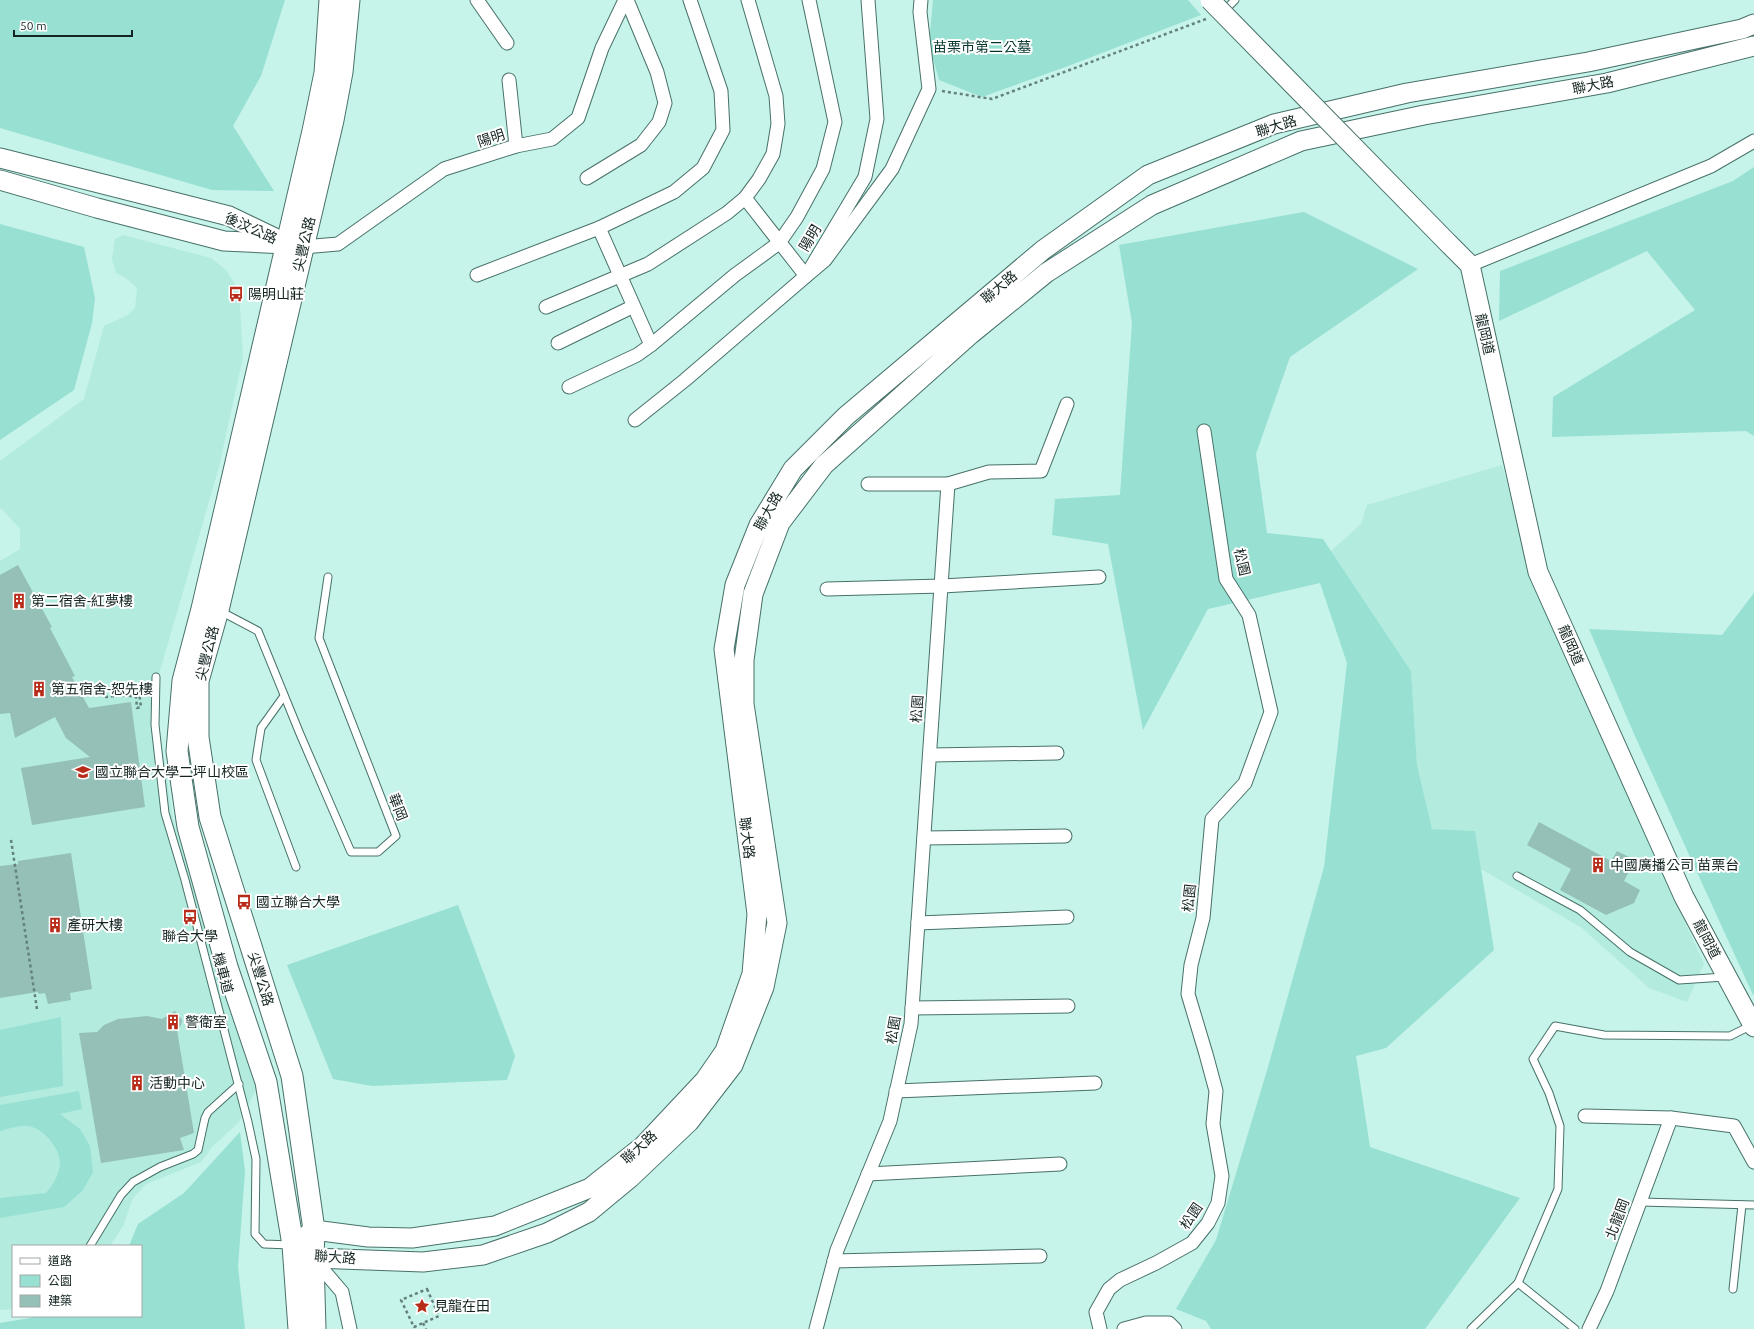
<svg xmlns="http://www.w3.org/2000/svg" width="1754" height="1329" font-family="Ubuntu,'Noto Sans TC',sans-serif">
<rect width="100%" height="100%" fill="#c6f3ea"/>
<g fill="#b3ebdf">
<polygon points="123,235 211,258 226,270 239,291 243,357 219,467 160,671 159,725 173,819 256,1090 239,1122 212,1147 201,1162 146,1184 133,1198 123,1226 110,1246 13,1246 13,1309 0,1310 0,561 20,549 20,529 3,510 0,509 0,461 84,399 104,326 128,315 135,308 137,288 126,278 116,273 112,259 115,239"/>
<polygon points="1502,465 1543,607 1704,964 1687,1002 1649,988 1582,928 1481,869 1475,831 1432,829 1417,765 1411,671 1331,551 1361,524 1367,505"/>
</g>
<g fill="#97e0d2">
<polygon points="0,0 285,0 261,76 233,126 274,191 212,190 0,128"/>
<polygon points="933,0 1188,0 1201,15 1068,66 982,97 939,80 929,44"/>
<polygon points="1754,167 1754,436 1746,431 1552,437 1553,397 1695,310 1647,251 1499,321 1500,271 1733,181"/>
<polygon points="1304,212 1418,269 1290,357 1256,454 1267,533 1323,539 1411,671 1417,765 1432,829 1475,831 1494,950 1386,1048 1356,1056 1370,1147 1520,1198 1425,1329 1211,1329 1206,1321 1176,1309 1216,1240 1268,1067 1324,867 1347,663 1320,583 1208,609 1143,730 1108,544 1052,535 1055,499 1120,495 1132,323 1119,245"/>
<polygon points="0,224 84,247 95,298 92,323 74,390 0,440"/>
<polygon points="1754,593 1754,994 1753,995 1635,736 1589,629 1722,635"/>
<polygon points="458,905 515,1056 507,1080 372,1086 333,1079 287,965"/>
<polygon points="61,1017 63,1086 0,1097 0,1030"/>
<path d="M79 1091 82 1109 60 1114 80 1129 90 1146 93 1172 83 1190 64 1207 0 1218V1198L46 1193C53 1185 60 1174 60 1162 59 1147 43 1128 28 1126 20 1125 8 1129 0 1131V1105Z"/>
<polygon points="240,1132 245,1171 238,1267 245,1329 0,1329 0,1323 42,1316 141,1316 141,1246 129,1246 138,1224 184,1193"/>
</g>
<g fill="#94c0b7">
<polygon points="18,565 52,627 50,628 75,676 72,677 89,708 131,702 145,807 32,825 21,768 90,757 66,738 55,717 15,738 10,713 0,714 0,575"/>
<polygon points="1539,822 1611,861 1617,851 1635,860 1624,881 1640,890 1634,903 1606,915 1560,890 1571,869 1527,845"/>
<polygon points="71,853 92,989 70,993 71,1000 48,1004 45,993 39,994 38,992 0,998 0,866 18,864 18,861"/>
<polygon points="175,1011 182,1020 181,1025 177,1030 194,1133 180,1138 184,1150 101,1163 79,1033 97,1032 104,1025 118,1019 147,1016 162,1019"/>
</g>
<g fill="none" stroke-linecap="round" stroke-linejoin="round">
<g stroke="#477169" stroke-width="9">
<g id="lane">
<polyline points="1223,12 1235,0"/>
<polyline points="220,611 258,631 300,734 351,852 378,852 396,836 319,638 328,577"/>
<polyline points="156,677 155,725 165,813 185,880 248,1122 256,1159 255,1234 264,1244 291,1245"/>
<polyline points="284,696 261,728 256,760 296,867"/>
<polyline points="1517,876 1580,910 1630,952 1679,980 1725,977"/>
<polyline points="1641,1202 1754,1205"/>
<polyline points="90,1246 121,1195 133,1182 160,1167 193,1154 198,1150 205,1118 208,1112 239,1084"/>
<polyline points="1518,1283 1575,1329"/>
<polyline points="1733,1289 1742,1205"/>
<polyline points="1471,1329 1518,1283 1558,1189 1560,1126 1549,1093 1533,1059 1555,1026 1604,1035 1730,1036 1752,1025"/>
</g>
</g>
<g stroke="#477169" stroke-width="15">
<g id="street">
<polyline points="477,0 507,43"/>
<polyline points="509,80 516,146"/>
<polyline points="587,178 641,145 659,122 665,103 657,72 627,0"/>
<polyline points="745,198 806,276 825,260 892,169 929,89 920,12 921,0"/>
<polyline points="599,228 651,345"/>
<polyline points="303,247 338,244 444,169 516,146 552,139 578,118 602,48 625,0"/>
<polyline points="1470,265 1711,166 1754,141"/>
<polyline points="477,275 599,228 674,192 703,168 723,130 721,91 690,0"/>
<polyline points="546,307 648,264 727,213 745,198 759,179 773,154 778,124 776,96 748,0"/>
<polyline points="558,343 632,307"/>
<polyline points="569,387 637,355 651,345 735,275 779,243 797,217 823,169 835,122 809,0"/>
<polyline points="635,420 685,380 806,276 865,177 877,119 868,0"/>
<polyline points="868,484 948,484 989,472 1041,471 1067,404"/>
<polyline points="827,589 942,586 1099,577"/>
<polyline points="930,755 1057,753"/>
<polyline points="924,838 1065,836"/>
<polyline points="918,923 1067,917"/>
<polyline points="912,1008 1068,1006"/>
<polyline points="896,1091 1095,1083"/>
<polyline points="1585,1116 1671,1118 1734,1126 1754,1162"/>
<polyline points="868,1174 1060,1164"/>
<polyline points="313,1258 342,1292 350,1329"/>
<polyline points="834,1261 1040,1256"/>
<polyline points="816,1329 837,1250 890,1121 911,1024 948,484"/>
<polyline points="1100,1329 1096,1312 1109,1289 1120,1280 1156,1263 1192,1243 1208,1223 1218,1203 1222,1176 1213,1124 1216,1091 1206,1054 1188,994 1191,965 1203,918 1212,819 1245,783 1271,712 1249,615 1226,579 1204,431"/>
<polyline points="1124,1329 1146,1323 1169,1323 1175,1329"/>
<polyline points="1589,1329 1607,1291 1671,1118"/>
</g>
</g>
<g stroke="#477169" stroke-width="21">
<g id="secondary">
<polyline points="1754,24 1742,29 1588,62 1407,93 1274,124 1148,175 1043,250 846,416 793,469 759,525 735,585 724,649 757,914 752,974 725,1051 705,1080 643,1146 590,1188 495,1226 412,1238 368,1237 314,1230 293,1245 313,1258 423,1262 483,1255 547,1233 589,1212 630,1178 689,1122 733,1065 764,987 777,923 744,704 744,660 753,594 780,523 824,465 971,334 1046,273 1152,205 1301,141 1424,115 1607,83 1754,46"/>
<polyline points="0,158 229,216 279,240"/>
<polyline points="0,180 97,208 224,241 286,244 301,247"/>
<polyline points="1449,244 1470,265 1538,572 1684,897 1754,1027"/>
</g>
</g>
<g stroke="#477169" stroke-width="23">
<g id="primary">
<polyline points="299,1329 293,1245 266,1082 227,967 188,827 177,751 183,681 202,609 313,131 325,73 330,0"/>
<polyline points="315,1329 313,1258 314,1230 292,1076 210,817 198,737 198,681 218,610 333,120 342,72 349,0"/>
</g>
</g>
<g stroke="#64817c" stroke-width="2.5" stroke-dasharray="3 3" stroke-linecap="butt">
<polyline points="942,91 992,99 1206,19"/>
<polyline points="105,697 125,695 136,697 137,708 141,707 139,692"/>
<polyline points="11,840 37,1009"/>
<polygon points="427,1289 439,1316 414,1327 401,1300"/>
<polyline points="423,1323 426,1329"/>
</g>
<use href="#lane" stroke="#fff" stroke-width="7"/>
<use href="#street" stroke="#fff" stroke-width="13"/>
<use href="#secondary" stroke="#fff" stroke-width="19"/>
<use href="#primary" stroke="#fff" stroke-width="21"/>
<g stroke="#477169" stroke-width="21" stroke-linecap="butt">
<polyline id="secondary-bridge" points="1210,0 1449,244"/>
</g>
<use href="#secondary-bridge" stroke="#fff" stroke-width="19"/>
</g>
<defs>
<g id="bus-bare" transform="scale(1.2)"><path d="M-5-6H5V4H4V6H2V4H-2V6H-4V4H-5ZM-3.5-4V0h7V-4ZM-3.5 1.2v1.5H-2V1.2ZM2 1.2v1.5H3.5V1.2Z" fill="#b82b18" stroke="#fff" stroke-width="2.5" paint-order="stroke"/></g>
<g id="building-bare" transform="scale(1.2)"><path d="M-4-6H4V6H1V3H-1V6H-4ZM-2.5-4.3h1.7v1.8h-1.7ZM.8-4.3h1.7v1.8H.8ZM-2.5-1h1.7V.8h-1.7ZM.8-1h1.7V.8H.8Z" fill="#b82b18" stroke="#fff" stroke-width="2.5" paint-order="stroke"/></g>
<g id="university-bare" transform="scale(1.2)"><path d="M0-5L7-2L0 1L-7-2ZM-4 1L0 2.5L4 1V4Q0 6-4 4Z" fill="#b82b18" stroke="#fff" stroke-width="2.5" paint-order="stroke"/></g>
<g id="sight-bare" transform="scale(1.2)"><path d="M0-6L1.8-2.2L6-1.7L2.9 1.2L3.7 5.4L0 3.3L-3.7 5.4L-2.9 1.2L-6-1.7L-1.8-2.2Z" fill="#b82b18" stroke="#fff" stroke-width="2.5" paint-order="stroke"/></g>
</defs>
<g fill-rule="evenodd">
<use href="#bus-bare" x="236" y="294"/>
<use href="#building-bare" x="19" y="601"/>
<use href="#building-bare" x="39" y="689"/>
<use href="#university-bare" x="83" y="772"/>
<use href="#building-bare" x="1598" y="865"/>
<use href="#bus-bare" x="244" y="902"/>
<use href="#bus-bare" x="190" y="917"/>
<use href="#building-bare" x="55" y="925"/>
<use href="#building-bare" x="173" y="1022"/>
<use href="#building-bare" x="137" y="1083"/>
<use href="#sight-bare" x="422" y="1306"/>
</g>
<g text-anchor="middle" stroke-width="4" stroke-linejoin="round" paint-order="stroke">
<g font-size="14" fill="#06352e" stroke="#fff">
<text x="982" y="52">苗栗市第二公墓</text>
</g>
<g font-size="14" fill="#132421" stroke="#fff">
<text transform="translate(1593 85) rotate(-11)" y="5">聯大路</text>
<text transform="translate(1276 126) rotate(-17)" y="5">聯大路</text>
<text transform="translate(491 138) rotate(-18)" y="5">陽明</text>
<text transform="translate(251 228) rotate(24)" y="5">後汶公路</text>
<text transform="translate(810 238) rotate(-59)" y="5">陽明</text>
<text transform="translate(304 244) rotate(-77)" y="5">尖豐公路</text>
<text transform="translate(999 287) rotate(-40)" y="5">聯大路</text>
<text transform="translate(1485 334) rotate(77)" y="5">龍岡道</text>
<text transform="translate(768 511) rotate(-61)" y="5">聯大路</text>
<text transform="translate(1242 562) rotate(77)" y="5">松園</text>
<text transform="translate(1571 645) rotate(66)" y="5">龍岡道</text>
<text transform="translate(207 653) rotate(-76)" y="5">尖豐公路</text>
<text transform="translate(917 709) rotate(-86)" y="5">松園</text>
<text transform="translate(398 807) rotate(69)" y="5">華岡</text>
<text transform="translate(747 838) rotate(83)" y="5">聯大路</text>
<text transform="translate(1189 898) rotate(-84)" y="5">松園</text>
<text transform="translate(1707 939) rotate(62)" y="5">龍岡道</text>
<text transform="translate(223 973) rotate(75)" y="5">機車道</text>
<text transform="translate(261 979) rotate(73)" y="5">尖豐公路</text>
<text transform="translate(893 1030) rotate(-80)" y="5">松園</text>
<text transform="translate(639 1147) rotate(-42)" y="5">聯大路</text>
<text transform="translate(1191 1216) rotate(-56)" y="5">松園</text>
<text transform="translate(1617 1219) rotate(-69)" y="5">北龍岡</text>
<text transform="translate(335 1257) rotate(4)" y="5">聯大路</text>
</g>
<g font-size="14" fill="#132421" stroke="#fff" text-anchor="start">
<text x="248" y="299">陽明山莊</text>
<text x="31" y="606">第二宿舍-紅夢樓</text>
<text x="51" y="694">第五宿舍-恕先樓</text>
<text x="95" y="777">國立聯合大學二坪山校區</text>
<text x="1610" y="870">中國廣播公司 苗栗台</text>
<text x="256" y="907">國立聯合大學</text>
<text x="67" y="930">產研大樓</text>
<text x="190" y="941" text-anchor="middle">聯合大學</text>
<text x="185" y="1027">警衛室</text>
<text x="149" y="1088">活動中心</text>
<text x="434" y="1311">見龍在田</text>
</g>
</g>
<rect x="12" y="1245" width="130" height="72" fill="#ffffff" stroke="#a1a7a6"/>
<rect x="20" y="1258" width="20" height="6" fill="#ffffff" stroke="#a1a7a6"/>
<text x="48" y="1265" font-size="12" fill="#132421">道路</text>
<rect x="20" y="1275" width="20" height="12" fill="#97e0d2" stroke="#a1a7a6"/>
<text x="48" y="1285" font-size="12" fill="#132421">公園</text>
<rect x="20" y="1295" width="20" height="12" fill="#94c0b7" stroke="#a1a7a6"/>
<text x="48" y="1305" font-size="12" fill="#132421">建築</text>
<path d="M14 30v6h118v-6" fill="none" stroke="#132421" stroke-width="2"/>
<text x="20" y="30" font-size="12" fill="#132421" stroke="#ffffff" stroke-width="3" paint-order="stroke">50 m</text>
</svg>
